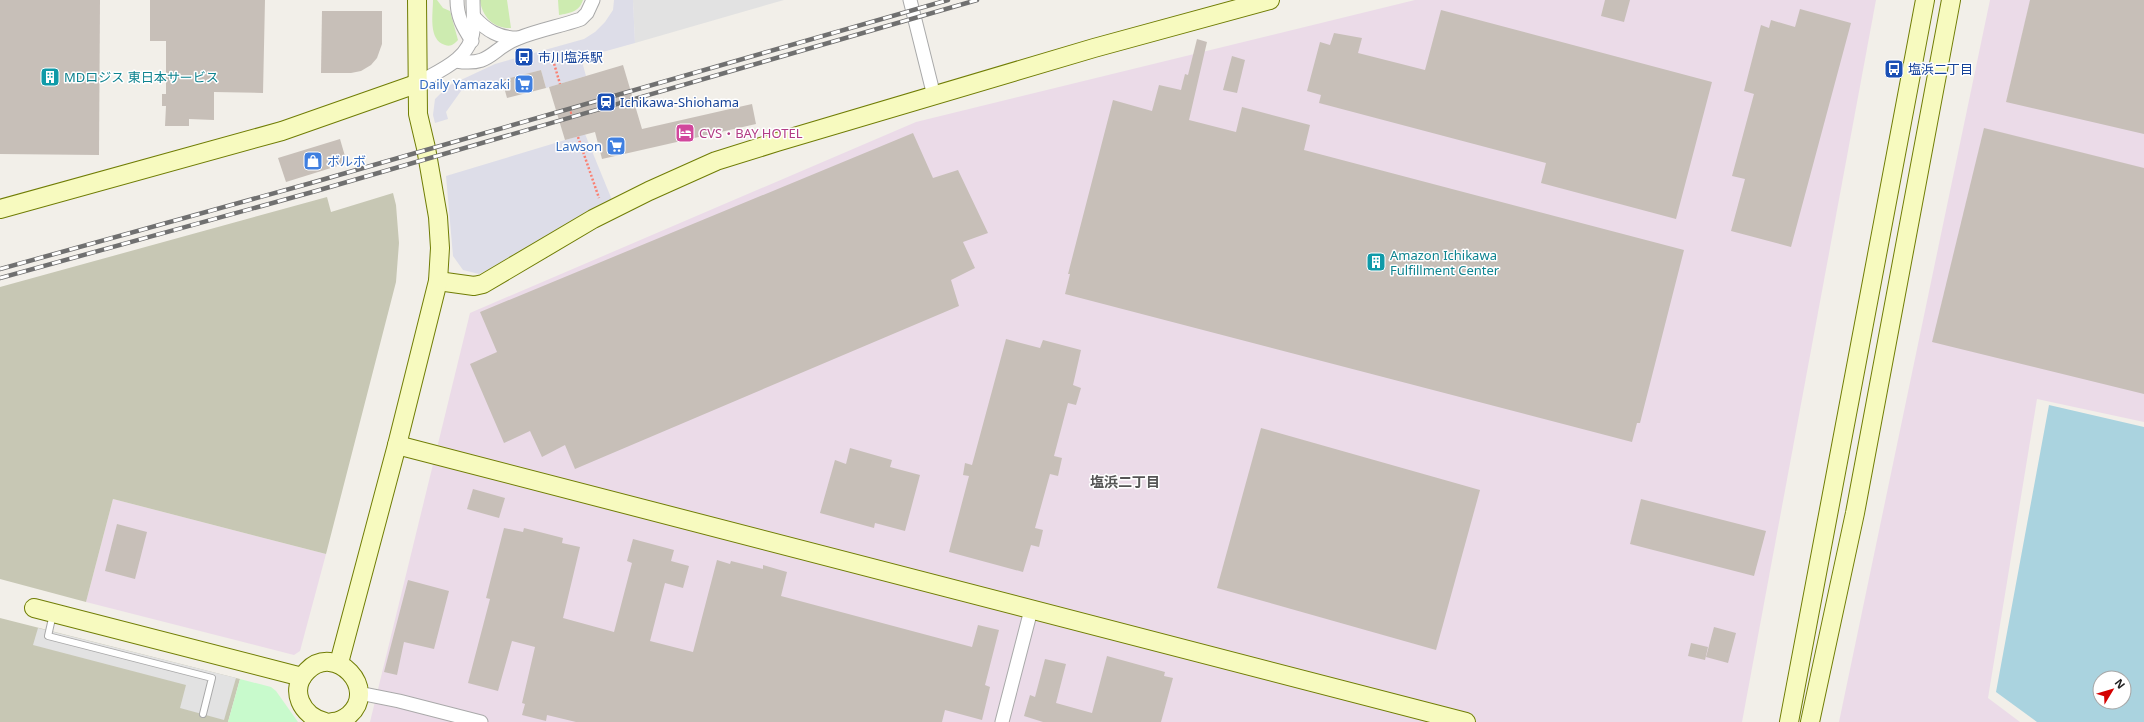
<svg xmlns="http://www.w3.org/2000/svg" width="2144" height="722" font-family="'Noto Sans','Noto Sans JP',sans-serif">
<rect width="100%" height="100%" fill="#f2efe9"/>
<g fill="#ebdbe8">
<polygon points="1415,0 1876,0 1742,722 370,722 470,313 916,122"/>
<polygon points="1990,0 2144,0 2144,422 2037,399 1988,698 2020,722 1839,722"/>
<polygon points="113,499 326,554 300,651 294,655 86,602"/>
</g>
<g fill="#c7c7b4">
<polygon points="393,193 396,205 399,243 396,282 326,554 113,499 86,602 0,579 0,287 327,197 331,212"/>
<polygon points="0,618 240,679 228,722 0,722"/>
</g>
<g fill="#cdebb0">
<path d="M433 0H437L443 8 450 11 458 40C454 44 451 47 445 45 428 40 433 14 433 0Z"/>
<path d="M480 0H507L511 28C494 29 482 17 480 0Z"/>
<path d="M558 0H583C579 12 570 13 559 15Z"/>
</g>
<polygon fill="#c8facc" points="240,679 271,687 276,691 298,722 228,722"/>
<g fill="#e2e2e2">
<polygon points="633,0 784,0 635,43"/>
<polygon points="38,628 236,678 224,720 180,708 186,685 33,645"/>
</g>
<g fill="#dddde8">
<polygon points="614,0 633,0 635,43 581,58 586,76 546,88 541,70 461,91 446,112 448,119 435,123 433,115 435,99 448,86 495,64 584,39 595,32 605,22 613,10"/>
<polygon points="585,134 612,200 592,209 492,268 479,274 463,270 453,256 446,176"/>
</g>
<path fill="#aad3df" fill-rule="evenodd" d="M2049 405 2144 427V722H2037L1996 692ZM2100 678H2124V702H2100Z"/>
<g fill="#c7bfb8">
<polygon points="0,0 100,0 99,155 0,154"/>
<polygon points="150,0 265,0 263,93 214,92 214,120 189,119 189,126 165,126 166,106 162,106 162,94 166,94 166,41 150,41"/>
<polygon points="1605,0 1630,0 1624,22 1601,16"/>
<polygon points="2030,0 2144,0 2144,134 2006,102"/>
<polygon points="1800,9 1851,23 1791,247 1731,231 1745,179 1732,176 1754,94 1744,91 1761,25 1769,28 1771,20 1795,27"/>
<polygon points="1441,10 1712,82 1676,219 1541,183 1546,163 1319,103 1321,95 1307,91 1320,42 1330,45 1334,33 1362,38 1358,53 1425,70"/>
<polygon points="322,11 382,11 382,44 377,58 371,65 361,71 351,73 321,73"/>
<polygon points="1197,39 1207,42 1189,120 1236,132 1242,107 1310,125 1304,150 1684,250 1640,423 1637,423 1632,442 1065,294 1070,274 1068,274 1113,100 1152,111 1159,85 1181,90 1185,74 1188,75"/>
<polygon points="1232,56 1245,60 1237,93 1223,90"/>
<polygon points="623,65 642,129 752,104 756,124 602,159 595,132 565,140 549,87"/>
<polygon points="541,70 546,88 507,98 502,80"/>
<polygon points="1984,128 2144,168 2144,394 1932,342"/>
<polygon points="913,133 933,178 958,170 988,233 963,242 975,268 951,280 959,306 575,469 565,445 542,457 530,431 504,443 470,364 497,352 480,312"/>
<polygon points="340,139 347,163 286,182 278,158"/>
<polygon points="1006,339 1040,348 1043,340 1081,350 1073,385 1081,388 1076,405 1068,403 1054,456 1062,458 1058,476 1050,474 1035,528 1043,530 1039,547 1031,545 1023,572 949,552 969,476 963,475 965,463 972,465"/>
<polygon points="1261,428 1480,490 1436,650 1217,588"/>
<polygon points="850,448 892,460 890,467 920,475 905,531 875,523 874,528 820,513 835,460 846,464"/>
<polygon points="473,489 505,498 499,518 467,509"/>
<polygon points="1641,499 1766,531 1754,576 1630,544"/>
<polygon points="117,524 147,532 135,579 105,571"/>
<polygon points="504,528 523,532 524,528 563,538 562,543 580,547 563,618 614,632 632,563 627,561 633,539 674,550 671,561 689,566 683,588 665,583 650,641 693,652 717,560 730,564 731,561 763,569 763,565 787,572 781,596 972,647 978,625 999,630 985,685 990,687 982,720 945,710 942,722 576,722 547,715 546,721 522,715 525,704 522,703 535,647 512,641 498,691 468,683 490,599 486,598"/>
<polygon points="408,580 449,591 434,649 404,642 397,675 384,672"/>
<polygon points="1714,627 1736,633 1728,663 1706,657"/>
<polygon points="1691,643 1708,647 1705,660 1688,656"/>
<polygon points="1107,656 1165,672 1164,676 1173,678 1161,722 1043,722 1024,716 1030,695 1035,697 1045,659 1066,664 1056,703 1092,713"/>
</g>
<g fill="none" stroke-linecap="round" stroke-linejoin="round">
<g stroke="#a9a9a9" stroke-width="8">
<polyline id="lane" points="53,614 48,636 212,678 203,714"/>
</g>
<g stroke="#a9a9a9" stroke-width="15">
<g id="street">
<path d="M457 0C457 17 463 27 472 41"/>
<polyline points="910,0 934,96"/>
<path d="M474 17C487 31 499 38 518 38"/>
<path d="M456 61C492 67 491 48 519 38 539 30 561 26 581 19L587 13 593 0"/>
<path d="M416 84C438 71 470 60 473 31 474 21 473 10 473 0"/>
<polyline points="359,693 399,701 481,722"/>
<polyline points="1002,722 1031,610"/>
</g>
</g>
<g stroke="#707d05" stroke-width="20">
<g id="secondary">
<polyline points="0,209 282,131 416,84"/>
<polyline points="438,281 474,286 483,284 593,219 649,191 716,161 777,142 1094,48 1270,0"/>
<polyline points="397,445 1466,722"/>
<polyline points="34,608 302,677"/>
<polyline points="339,663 397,445 438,281 440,248 438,217 426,148 418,114 417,0"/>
<path d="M325 722C302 716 288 690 307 671 335 642 379 689 349 715 344 719 338 722 332 722"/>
<polyline points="1789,722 1925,0"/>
<polyline points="1810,722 1855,513 1951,0"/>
</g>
</g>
<g stroke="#fa8072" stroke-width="2.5" stroke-dasharray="2 2" stroke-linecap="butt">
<polyline points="553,60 560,84"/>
<polyline points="570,113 574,112"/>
<polyline points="578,137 599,198"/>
</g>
<use href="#lane" stroke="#fff" stroke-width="6"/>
<use href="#street" stroke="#fff" stroke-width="13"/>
<use href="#secondary" stroke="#f7fabf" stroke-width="18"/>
<g stroke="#707070" stroke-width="4.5">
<g id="rail">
<polyline points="0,269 311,183 948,0"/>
<polyline points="0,278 316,191 977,0"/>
</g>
</g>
<use href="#rail" stroke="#fff" stroke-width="3" stroke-dasharray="9" stroke-linecap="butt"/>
</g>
<defs>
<g id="bus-square" transform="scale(1)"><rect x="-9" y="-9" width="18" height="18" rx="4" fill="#1a4fb4" stroke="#fff"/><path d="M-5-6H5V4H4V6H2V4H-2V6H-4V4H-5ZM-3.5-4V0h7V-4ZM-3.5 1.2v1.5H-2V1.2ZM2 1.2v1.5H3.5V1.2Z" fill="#fff"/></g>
<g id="building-square" transform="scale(1)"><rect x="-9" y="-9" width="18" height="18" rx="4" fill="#0f9aa8" stroke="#fff"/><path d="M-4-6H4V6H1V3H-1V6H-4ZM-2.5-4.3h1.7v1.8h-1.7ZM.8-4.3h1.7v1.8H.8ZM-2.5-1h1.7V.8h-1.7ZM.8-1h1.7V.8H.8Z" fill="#fff"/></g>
<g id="supermarket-square" transform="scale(1)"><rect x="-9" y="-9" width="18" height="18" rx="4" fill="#3f7fe0" stroke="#fff"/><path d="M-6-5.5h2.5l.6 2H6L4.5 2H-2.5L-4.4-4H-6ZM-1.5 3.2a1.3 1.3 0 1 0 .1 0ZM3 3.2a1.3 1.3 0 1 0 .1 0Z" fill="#fff"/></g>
<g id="station-square" transform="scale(1)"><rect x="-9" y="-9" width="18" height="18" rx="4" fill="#1a4fb4" stroke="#fff"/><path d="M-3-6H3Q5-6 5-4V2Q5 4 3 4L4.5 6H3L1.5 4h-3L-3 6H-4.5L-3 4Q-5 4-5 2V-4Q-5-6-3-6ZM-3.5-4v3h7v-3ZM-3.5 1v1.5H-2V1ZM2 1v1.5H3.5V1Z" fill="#fff"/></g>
<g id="hotel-square" transform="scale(1)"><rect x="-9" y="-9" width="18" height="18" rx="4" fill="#d1479c" stroke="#fff"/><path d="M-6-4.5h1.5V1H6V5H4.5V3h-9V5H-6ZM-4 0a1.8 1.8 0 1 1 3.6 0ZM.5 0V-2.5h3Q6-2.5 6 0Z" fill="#fff"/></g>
<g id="shop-square" transform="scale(1)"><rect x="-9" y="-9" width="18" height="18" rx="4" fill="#3f7fe0" stroke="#fff"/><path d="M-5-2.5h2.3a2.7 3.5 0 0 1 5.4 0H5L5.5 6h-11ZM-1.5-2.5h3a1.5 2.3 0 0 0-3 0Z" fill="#fff"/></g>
</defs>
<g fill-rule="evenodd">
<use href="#bus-square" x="524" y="57"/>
<use href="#bus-square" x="1894" y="69"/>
<use href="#building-square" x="50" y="77"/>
<use href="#supermarket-square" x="524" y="84"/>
<use href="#station-square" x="606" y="102"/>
<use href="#hotel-square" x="685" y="133"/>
<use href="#supermarket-square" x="616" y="146"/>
<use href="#shop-square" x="313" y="161"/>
<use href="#building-square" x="1376" y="262"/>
</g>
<g text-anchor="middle" stroke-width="3" stroke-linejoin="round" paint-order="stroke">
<g font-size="13" fill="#164399" stroke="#fff" text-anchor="start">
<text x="538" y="62">市川塩浜駅</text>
<text x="1908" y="74">塩浜二丁目</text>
<text x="620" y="107">Ichikawa-Shiohama</text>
</g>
<g font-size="13" fill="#0d838f" stroke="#fff" text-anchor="start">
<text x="64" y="82">MDロジス 東日本サービス</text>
<text x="1390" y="260">Amazon Ichikawa<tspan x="1390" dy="15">Fulfillment Center</tspan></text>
</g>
<g font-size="13" fill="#366cbe" stroke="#fff" text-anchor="end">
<text x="510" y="89">Daily Yamazaki</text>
<text x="602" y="151">Lawson</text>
<text x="327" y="166" text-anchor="start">ボルボ</text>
</g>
<g font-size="13" fill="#b23c85" stroke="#fff" text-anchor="start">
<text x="699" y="138">CVS・BAY HOTEL</text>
</g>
<g font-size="14" font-weight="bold" fill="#555" stroke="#fff">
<text x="1125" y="487">塩浜二丁目</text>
</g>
</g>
<g transform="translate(2112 690) rotate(52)"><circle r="19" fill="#ffffff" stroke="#a7a7a7"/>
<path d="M0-3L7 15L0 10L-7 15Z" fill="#d40000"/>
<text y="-6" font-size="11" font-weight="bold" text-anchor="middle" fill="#222222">N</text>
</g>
</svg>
